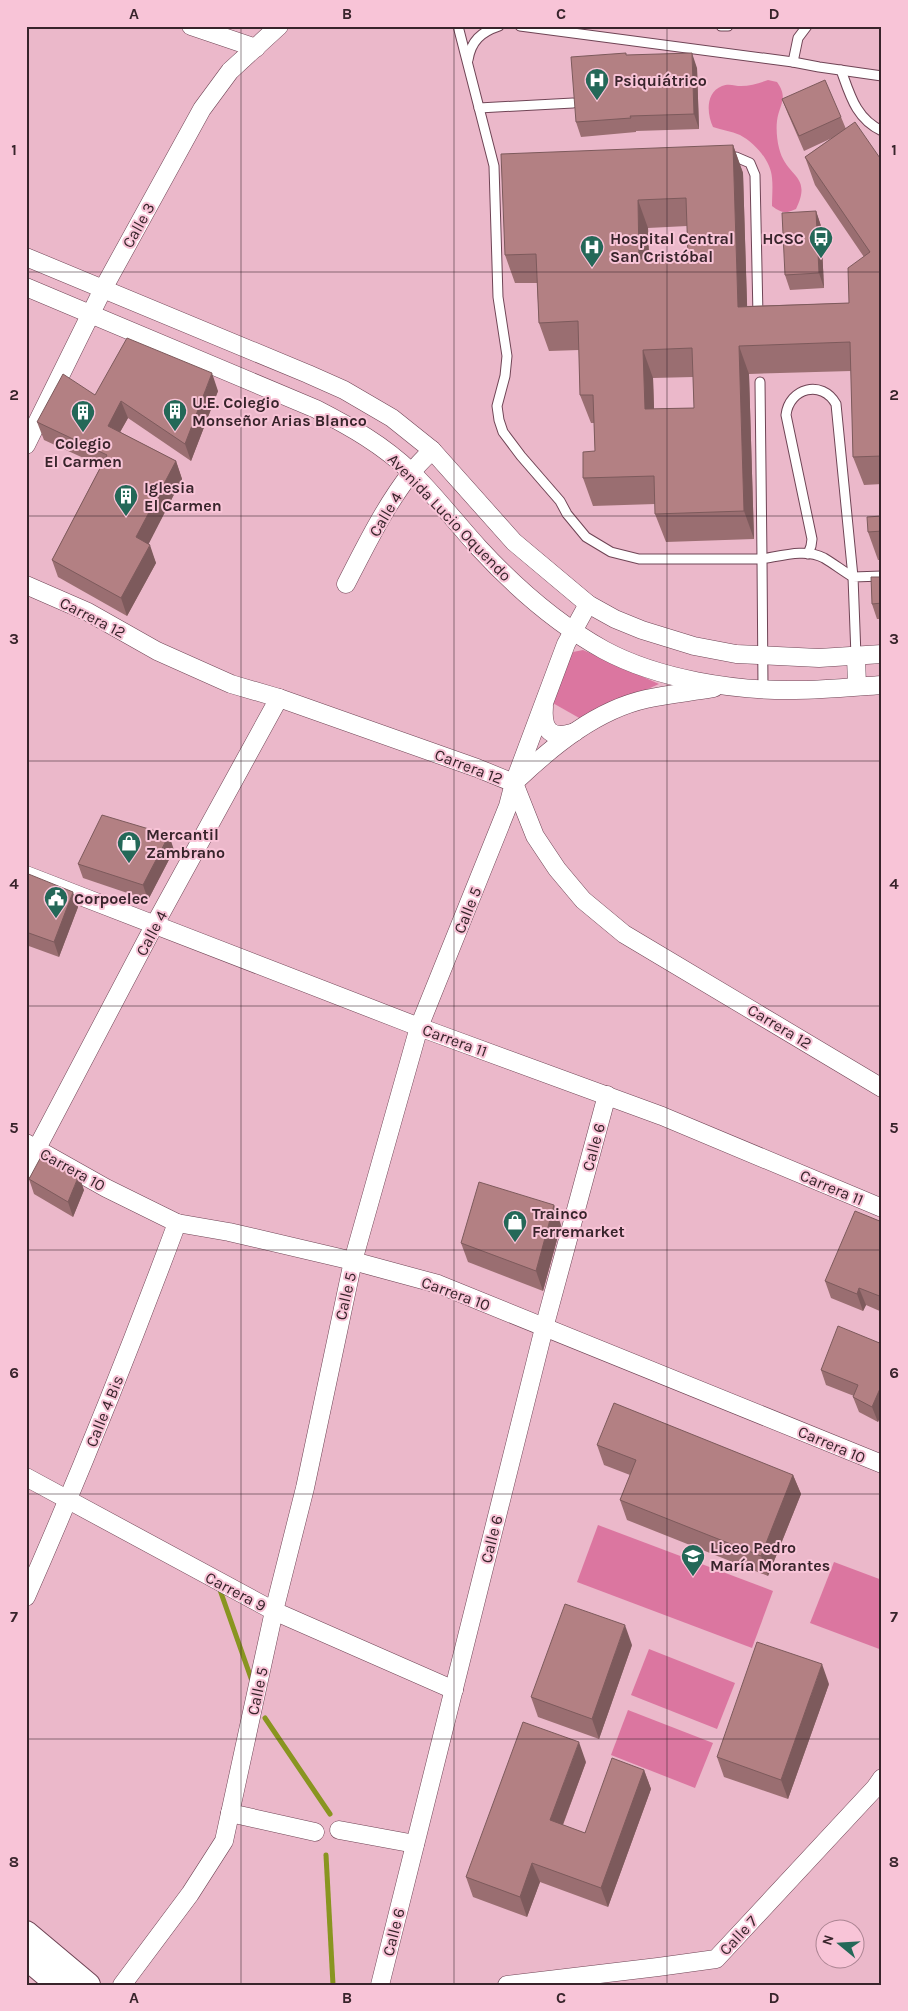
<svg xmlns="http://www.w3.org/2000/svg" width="908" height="2011" font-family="Karla,sans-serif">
<rect width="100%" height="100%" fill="#ebb8ca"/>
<g fill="#db76a0">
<path d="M768 80 777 82C789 99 779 104 777 121 776 129 777 140 779 148 786 178 813 174 796 209 786 214 781 213 772 206 772 197 773 187 772 178 771 161 755 143 740 135 731 131 722 130 713 127 707 114 705 93 722 86 729 83 735 86 741 86 750 86 760 83 768 80Z"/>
<polygon points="583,650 659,684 581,719 551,702 573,652"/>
<polygon points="598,1525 773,1591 752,1648 577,1582"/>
<polygon points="834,1562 882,1580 882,1650 810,1623"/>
<polygon points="649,1649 735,1683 717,1729 631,1695"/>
<polygon points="628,1710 713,1743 695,1788 611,1755"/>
</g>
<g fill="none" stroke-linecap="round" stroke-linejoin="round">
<g stroke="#899520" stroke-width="5">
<polyline points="220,1590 252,1681"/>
<polyline points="265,1718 330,1814"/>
<polyline points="326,1855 333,1985"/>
</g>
<g stroke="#6f4455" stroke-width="11">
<g id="lane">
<polyline points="458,26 494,166 498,297 507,356 505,376 497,406 499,420 503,432 521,456 560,501 567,514 586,537 611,552 639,559 762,559 760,382"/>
<polyline points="520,26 793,62 819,67 882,76"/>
<polyline points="721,26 728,26"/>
<path d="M468 60C471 41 481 32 499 26"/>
<polyline points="793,62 798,38 807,26"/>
<path d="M841 70C850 95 856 119 882 131"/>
<polyline points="479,108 573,103"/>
<polyline points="726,157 736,157 750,163 755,175 758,316"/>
<path d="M808 554 811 546 812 539 786 415C789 388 822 379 836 404L853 577"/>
<polyline points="856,656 853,577 882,576"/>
<path d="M763 688 762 559C781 556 806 548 824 558 834 564 843 571 853 577"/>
</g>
</g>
<g stroke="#6f4455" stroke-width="19">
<g id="street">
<polyline points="191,26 256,48"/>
<polyline points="26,257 308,374 344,390 392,418 432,450 514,542 588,604 615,619 642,630 694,646 736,654 819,658 882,654"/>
<path d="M26 287 316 409C351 427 383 445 411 472 435 495 456 523 479 548 515 587 557 624 604 650 658 679 734 691 795 690 824 690 853 687 882 685"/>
<polyline points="26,445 103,289 202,109 230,71 279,26"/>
<path d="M346 584C365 547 385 506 411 473 417 465 425 458 432 450"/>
<polyline points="26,585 88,612 157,651 231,684 279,698 477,768 514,783 535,836 557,869 583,900 624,934 882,1088"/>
<polyline points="856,656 857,686"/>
<path d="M544 706C542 731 551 740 575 732"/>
<path d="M518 779C554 745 597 710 646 699 669 694 692 692 714 688"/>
<polyline points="26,875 419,1027 662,1116 882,1208"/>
<polyline points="26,1143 106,1188 177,1223 229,1232 353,1261 438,1284 882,1464"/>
<polyline points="26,1169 155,924 279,698"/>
<polyline points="26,1477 274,1611 454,1690"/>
<path d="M26 1597C80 1474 130 1349 177 1223"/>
<polyline points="230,1813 315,1832"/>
<polyline points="339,1830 415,1844"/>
<polyline points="122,1985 190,1894 224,1841 274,1611 305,1488 353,1261 419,1027 508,806 514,783 566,644 588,604"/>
<polyline points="380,1985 544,1328 607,1095"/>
<polyline points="507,1985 658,1967 716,1959 875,1788 882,1778"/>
</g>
</g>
<g stroke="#6f4455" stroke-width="26">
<g id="secondary">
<polyline points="26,1933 88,1985"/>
<polyline points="26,1957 59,1985"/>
</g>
</g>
<use href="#lane" stroke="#fff" stroke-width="9"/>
<use href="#street" stroke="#fff" stroke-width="18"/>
<use href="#secondary" stroke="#fff" stroke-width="24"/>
</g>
<g fill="#9a6e71" fill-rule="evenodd">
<polygon points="627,55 697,68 699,129 636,131 636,132 581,137 576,122"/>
<path d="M782 99 841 117 846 129 882 161V484L864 485 853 457 851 371 749 374 754 539 666 542 655 514V504L593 506 583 478 595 451 594 423H591L580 395 579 350 549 351 539 323 537 283H515L505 255 733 145 743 173 747 306 849 303 864 257 815 185 805 157 832 138 804 151 788 114ZM687 226 688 257 649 258 648 228ZM693 377 694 408 654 409 653 378Z"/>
<polygon points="816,211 821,226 824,288 790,290 785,275"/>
<polygon points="218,391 191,461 128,418 120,432 176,461 182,479 148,544 156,563 127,616 58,577 52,560 101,466 44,440 37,422 95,395"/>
<polygon points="882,516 882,560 878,560 868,532"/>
<polygon points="882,577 882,619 877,619 872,604"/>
<polygon points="174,850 148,900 83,878 78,864"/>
<polygon points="26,873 78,907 59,957 26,945"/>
<polygon points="29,1179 84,1190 73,1217 34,1194"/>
<polygon points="882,1222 882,1312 866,1305 863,1311 831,1298 825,1281"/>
<polygon points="561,1225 543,1291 468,1262 461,1243"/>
<polygon points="882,1344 882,1412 878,1422 859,1412 853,1397 854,1396 826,1385 821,1370"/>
<polygon points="597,1445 793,1475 801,1494 768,1576 627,1520 620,1500 630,1475 604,1465"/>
<polygon points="632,1645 599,1739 538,1717 531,1697"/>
<polygon points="829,1684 788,1799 724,1777 717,1757"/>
<polygon points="586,1762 563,1825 585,1833 644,1770 651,1789 608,1907 540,1882 527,1917 473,1897 466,1877"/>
</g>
<g fill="#7d5a5c">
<polygon points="692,53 697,68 699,129 694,114"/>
<polygon points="733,145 743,173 748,335 738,307"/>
<polygon points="638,200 648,228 650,287 639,259"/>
<polygon points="816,211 821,226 824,288 819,273"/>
<polygon points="739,346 749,374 754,539 744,511"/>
<polygon points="643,350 653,378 655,437 645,409"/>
<polygon points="212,373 218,391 191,461 185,444"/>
<polygon points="121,401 128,418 114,443 108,426"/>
<polygon points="176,461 182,479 143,555 136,537"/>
<polygon points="150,545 156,563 127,616 121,598"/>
<polygon points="169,835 174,850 148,900 143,885"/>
<polygon points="73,892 78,907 59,957 54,942"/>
<polygon points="79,1175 84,1190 73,1217 68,1202"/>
<polygon points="554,1205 561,1225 543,1291 536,1271"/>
<polygon points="859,1288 866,1305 863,1311 857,1294"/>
<polygon points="882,1384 882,1412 878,1422 872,1407"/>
<polygon points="793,1475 801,1494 768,1576 761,1556"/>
<polygon points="625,1625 632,1645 599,1739 592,1719"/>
<polygon points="822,1664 829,1684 788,1799 781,1780"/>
<polygon points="579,1742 586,1762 557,1840 550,1820"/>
<polygon points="644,1770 651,1789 608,1907 601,1888"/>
<polygon points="532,1863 540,1882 527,1917 520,1897"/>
</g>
<g fill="#b38083" stroke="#7d5a5c" fill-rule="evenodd">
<polygon points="626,53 626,55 692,53 694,114 630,116 631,118 576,122 571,57"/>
<polygon points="825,80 841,117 799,136 782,99"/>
<path d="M855 122 882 161V456L853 457 850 342 739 346 744 511 655 514 654 476 583 478V452L595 451 593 395H580L578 321 539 323 536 254 505 255 501 154 733 145 738 307 849 303 848 268 870 252 805 157ZM686 198 688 257 639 259 638 200ZM692 348 694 408 645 409 643 350Z"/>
<polygon points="816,211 819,273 785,275 782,213"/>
<polygon points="127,338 212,373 185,444 121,401 108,426 176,461 136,537 150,545 121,598 52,560 107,455 37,422 63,374 95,395"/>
<polygon points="882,516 882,531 868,532 867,517"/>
<polygon points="871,577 882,577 882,603 872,604"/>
<polygon points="102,815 169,835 143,885 78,864"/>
<polygon points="26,873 73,892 54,942 26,932"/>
<polygon points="43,1153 79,1175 68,1202 29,1179"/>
<polygon points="479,1182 554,1205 536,1271 461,1243"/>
<polygon points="855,1211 882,1222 882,1297 859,1288 857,1294 825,1281"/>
<polygon points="838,1326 882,1344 882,1384 872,1407 853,1397 858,1385 821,1370"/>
<polygon points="614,1403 793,1475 761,1556 620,1500 636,1460 597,1445"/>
<polygon points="565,1604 625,1625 592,1719 531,1697"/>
<polygon points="757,1642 822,1664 781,1780 717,1757"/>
<polygon points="523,1722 579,1742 550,1820 585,1833 612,1758 644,1770 601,1888 532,1863 520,1897 466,1877"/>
</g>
<path fill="none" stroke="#38242b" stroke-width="1" stroke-opacity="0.55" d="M241 26V1985M454 26V1985M667 26V1985M26 272H882M26 516H882M26 761H882M26 1006H882M26 1250H882M26 1494H882M26 1739H882"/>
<defs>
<g id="hospital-pin" transform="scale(1.25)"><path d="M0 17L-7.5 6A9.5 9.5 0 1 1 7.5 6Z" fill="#246858" stroke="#f8c4d7"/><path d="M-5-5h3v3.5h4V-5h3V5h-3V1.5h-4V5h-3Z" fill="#fff"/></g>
<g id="bus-pin" transform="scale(1.25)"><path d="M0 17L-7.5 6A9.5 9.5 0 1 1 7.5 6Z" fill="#246858" stroke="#f8c4d7"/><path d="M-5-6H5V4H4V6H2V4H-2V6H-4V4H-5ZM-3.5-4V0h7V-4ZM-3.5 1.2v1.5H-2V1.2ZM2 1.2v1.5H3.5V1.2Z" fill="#fff"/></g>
<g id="building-pin" transform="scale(1.25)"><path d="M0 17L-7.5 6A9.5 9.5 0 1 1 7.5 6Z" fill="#246858" stroke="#f8c4d7"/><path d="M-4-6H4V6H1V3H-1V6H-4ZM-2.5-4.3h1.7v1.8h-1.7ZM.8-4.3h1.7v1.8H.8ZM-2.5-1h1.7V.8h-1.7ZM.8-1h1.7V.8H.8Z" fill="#fff"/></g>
<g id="shop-pin" transform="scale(1.25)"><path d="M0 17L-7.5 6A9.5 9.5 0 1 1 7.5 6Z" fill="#246858" stroke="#f8c4d7"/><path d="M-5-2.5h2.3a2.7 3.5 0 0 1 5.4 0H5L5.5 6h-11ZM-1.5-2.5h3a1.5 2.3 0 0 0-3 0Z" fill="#fff"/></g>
<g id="civic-pin" transform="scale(1.25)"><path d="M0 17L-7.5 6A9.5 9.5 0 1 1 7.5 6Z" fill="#246858" stroke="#f8c4d7"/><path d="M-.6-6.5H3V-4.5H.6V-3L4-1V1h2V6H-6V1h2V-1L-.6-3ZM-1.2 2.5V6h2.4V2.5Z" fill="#fff"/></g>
<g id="university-pin" transform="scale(1.25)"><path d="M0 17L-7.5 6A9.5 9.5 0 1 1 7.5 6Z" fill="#246858" stroke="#f8c4d7"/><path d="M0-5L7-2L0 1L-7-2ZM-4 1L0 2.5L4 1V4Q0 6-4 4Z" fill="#fff"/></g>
</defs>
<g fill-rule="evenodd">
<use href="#hospital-pin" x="597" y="80"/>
<use href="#bus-pin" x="821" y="238"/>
<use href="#hospital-pin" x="592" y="247"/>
<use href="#building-pin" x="175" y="411"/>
<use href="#building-pin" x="83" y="412"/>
<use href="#building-pin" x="126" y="496"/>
<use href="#shop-pin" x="129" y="843"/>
<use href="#civic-pin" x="56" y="898"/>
<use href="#shop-pin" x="515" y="1222"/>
<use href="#university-pin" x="693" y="1556"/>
</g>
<g text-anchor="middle" stroke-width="4" stroke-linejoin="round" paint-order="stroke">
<g font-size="16" font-weight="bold" fill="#38242b" stroke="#f8c4d7" text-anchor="start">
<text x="614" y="86">Psiquiátrico</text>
<text x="610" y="244">Hospital Central<tspan x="610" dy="18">San Cristóbal</tspan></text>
<text x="804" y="244" text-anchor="end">HCSC</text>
<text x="192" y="408">U.E. Colegio<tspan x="192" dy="18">Monseñor Arias Blanco</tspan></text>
<text x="83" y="449" text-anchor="middle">Colegio<tspan x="83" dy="18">El Carmen</tspan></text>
<text x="144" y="493">Iglesia<tspan x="144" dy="18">El Carmen</tspan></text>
<text x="146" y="840">Mercantil<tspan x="146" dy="18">Zambrano</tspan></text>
<text x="74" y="904">Corpoelec</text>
<text x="532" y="1219">Trainco<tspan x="532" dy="18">Ferremarket</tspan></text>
<text x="710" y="1553">Liceo Pedro<tspan x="710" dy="18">María Morantes</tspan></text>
</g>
<g font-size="16" fill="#38242b" stroke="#f8c4d7">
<text transform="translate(138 225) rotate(-61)" y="6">Calle 3</text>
<text transform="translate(385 514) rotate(-59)" y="6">Calle 4</text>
<text transform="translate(450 517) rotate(46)" y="6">Avenida Lucio Oquendo</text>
<text transform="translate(93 617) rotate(27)" y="6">Carrera 12</text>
<text transform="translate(469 766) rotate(21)" y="6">Carrera 12</text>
<text transform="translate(467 910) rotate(-68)" y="6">Calle 5</text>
<text transform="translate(151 933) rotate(-62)" y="6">Calle 4</text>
<text transform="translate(780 1026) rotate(31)" y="6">Carrera 12</text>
<text transform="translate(455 1040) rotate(20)" y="6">Carrera 11</text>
<text transform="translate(593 1147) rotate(-75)" y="6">Calle 6</text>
<text transform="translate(73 1169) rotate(29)" y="6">Carrera 10</text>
<text transform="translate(832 1187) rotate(23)" y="6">Carrera 11</text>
<text transform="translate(456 1293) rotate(20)" y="6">Carrera 10</text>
<text transform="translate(345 1296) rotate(-77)" y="6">Calle 5</text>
<text transform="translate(104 1411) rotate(-68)" y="6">Calle 4 Bis</text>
<text transform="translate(832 1444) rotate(23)" y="6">Carrera 10</text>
<text transform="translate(491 1539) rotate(-76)" y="6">Calle 6</text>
<text transform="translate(236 1591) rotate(28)" y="6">Carrera 9</text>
<text transform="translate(257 1691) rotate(-78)" y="6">Calle 5</text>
<text transform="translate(393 1932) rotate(-76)" y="6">Calle 6</text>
<text transform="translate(738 1935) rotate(-47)" y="6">Calle 7</text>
</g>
</g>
<rect width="908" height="2011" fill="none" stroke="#f8c4d7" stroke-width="55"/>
<g transform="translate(840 1944) rotate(288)"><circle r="24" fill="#f8c4d7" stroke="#ab8492"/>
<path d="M0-4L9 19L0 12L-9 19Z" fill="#246858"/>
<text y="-8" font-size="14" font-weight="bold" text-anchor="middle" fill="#38242b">N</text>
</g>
<rect x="28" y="28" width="852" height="1956" fill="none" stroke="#38242b" stroke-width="2"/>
<g font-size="16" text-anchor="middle" font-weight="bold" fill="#38242b">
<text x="134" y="19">A</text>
<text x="347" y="19">B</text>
<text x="561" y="19">C</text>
<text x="774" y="19">D</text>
<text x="14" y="155">1</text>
<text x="894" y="155">1</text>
<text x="14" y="400">2</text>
<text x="894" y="400">2</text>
<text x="14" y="644">3</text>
<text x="894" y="644">3</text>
<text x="14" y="889">4</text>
<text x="894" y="889">4</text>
<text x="14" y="1133">5</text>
<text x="894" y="1133">5</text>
<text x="14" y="1378">6</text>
<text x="894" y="1378">6</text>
<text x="14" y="1622">7</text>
<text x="894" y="1622">7</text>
<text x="14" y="1867">8</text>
<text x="894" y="1867">8</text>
<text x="134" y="2003">A</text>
<text x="347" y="2003">B</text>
<text x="561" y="2003">C</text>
<text x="774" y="2003">D</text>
</g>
</svg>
